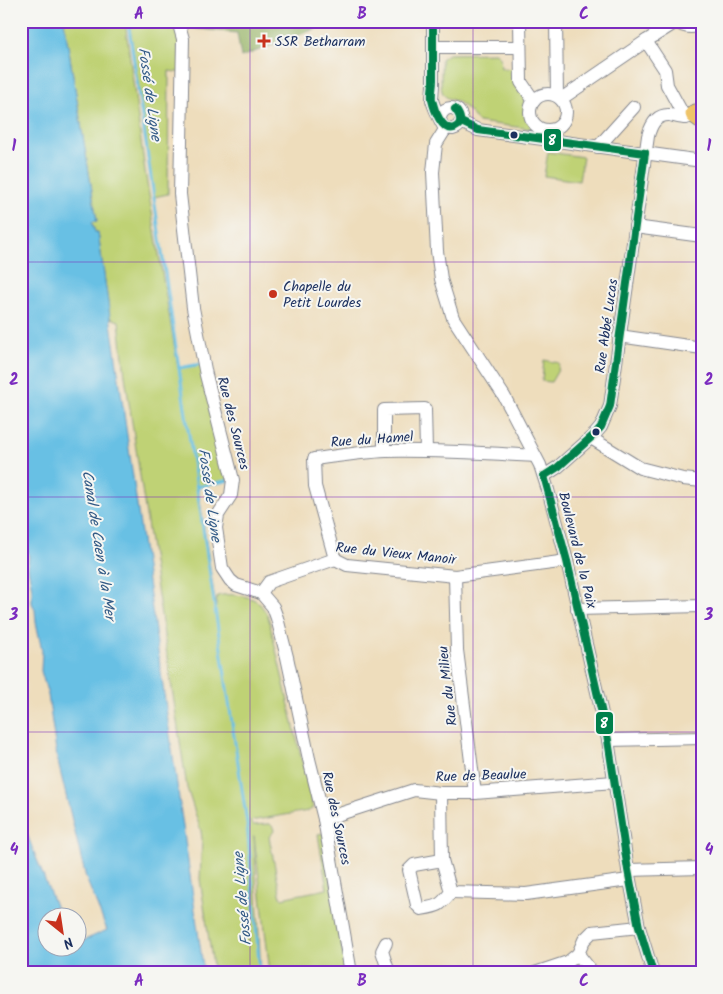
<svg xmlns="http://www.w3.org/2000/svg" width="723" height="994" font-family="Kalam,sans-serif">
<rect width="100%" height="100%" fill="#f6f6f2"/>
<filter id="ink" filterUnits="userSpaceOnUse"><feTurbulence type="fractalNoise" baseFrequency=".02" numOctaves="2"/><feDisplacementMap in="SourceGraphic" scale="10" xChannelSelector="R" yChannelSelector="G"/><feConvolveMatrix kernelMatrix="1 2 1 2 8 2 1 2 1" color-interpolation-filters="sRGB"/></filter>
<filter id="wash" filterUnits="userSpaceOnUse"><feTurbulence type="fractalNoise" baseFrequency=".0096" numOctaves="4" result="noise"/><feDisplacementMap in="SourceGraphic" scale="20" xChannelSelector="R" yChannelSelector="G"/><feGaussianBlur stdDeviation="1.12" result="paint"/><feColorMatrix in="noise" values="0 0 0 0 0 0 0 0 0 0 0 0 0 0 0 0 0 1.4 0 .05"/><feComposite in="paint" operator="in"/></filter>
<g filter="url(#wash)">
<rect width="100%" height="100%" fill="#eeddbc"/>
<g fill="#bfd275" stroke="#6d806a">
<path d="M64 21H125L145 171 178 368 204 365 231 480 198 487 216 607 217 596C228 593 249 595 258 602 262 606 265 611 268 616L313 808 308 811 250 821 253 825 268 824H270L273 827 274 831 269 837 281 898 327 889 318 834 323 833 346 973H270L254 836 261 973H214L200 879 202 839 201 831 187 788 125 376 119 321 110 318 98 232H95L92 222 97 221Z"/>
<polygon points="129,21 179,21 183,73 169,71 168,194 154,197"/>
<path d="M496 53 500 57 501 68 516 69 525 100 527 119 532 129 478 122C472 114 466 107 458 102 452 99 444 99 442 91 440 86 442 66 441 59L448 54Z"/>
<polygon points="548,152 583,157 579,181 544,176"/>
<polygon points="544,360 559,363 558,370 551,382 542,381"/>
</g>
<polygon fill="#97b466" stroke="#597262" points="188,21 336,21 241,57 237,33 190,28"/>
<polygon fill="#67c0e4" stroke="#4178a1" points="21,21 64,21 97,221 92,222 95,232 98,232 204,973 21,973 21,819 59,916 48,916 48,946 78,946 78,943 107,930 86,878 57,758 48,695 41,671 42,651 36,622 35,610 32,603 32,589 28,567 29,557 24,534 24,517 21,509"/>
<g fill="none" stroke-linecap="round" stroke-linejoin="round">
<g stroke="#67c0e4" stroke-width="3">
<polyline points="128,21 179,368 247,823 260,973"/>
<polyline points="179,368 201,364"/>
<polyline points="197,487 230,480"/>
</g>
</g>
</g>
<g filter="url(#ink)">
<g fill="none" stroke-linecap="round" stroke-linejoin="round">
<g stroke="#84868d" stroke-width="14">
<g id="minor">
<polyline points="178,21 183,39 180,194 193,308 206,375 233,480 231,495 218,515 216,528 222,568 230,580 236,585 261,593 273,607 277,618 287,657 309,759 324,819 351,973"/>
<path d="M433 21C433 42 433 63 433 84 433 89 432 95 432 100 433 104 442 126 445 128 447 129 450 129 453 129 457 128 460 125 461 121 464 107 443 102 440 118"/>
<polyline points="520,21 521,82 534,101"/>
<polyline points="556,21 557,96"/>
<path d="M675 21C684 28 692 29 702 24"/>
<polyline points="646,41 676,22"/>
<polyline points="433,47 520,47"/>
<circle cx="548" cy="112" r="18"/>
<polyline points="561,99 646,41 665,70 667,85 685,118"/>
<polyline points="461,122 478,130 702,161"/>
<polyline points="446,128 436,144 433,172 437,251 441,279 453,318 504,396 540,465 548,490 567,561 608,740 628,870 639,927 653,973"/>
<polyline points="598,147 634,107"/>
<polyline points="635,227 702,236"/>
<polyline points="619,336 702,348"/>
<polyline points="591,438 640,468 683,479 702,481"/>
<polyline points="384,451 384,410 425,409 426,451"/>
<path d="M544 476 558 467 595 434 601 427 610 406 648 136C651 125 656 114 670 115 675 116 681 118 686 118 691 117 696 113 700 110"/>
<path d="M335 559 315 486 314 459C338 456 362 452 386 451 436 450 485 453 535 456"/>
<polyline points="455,576 457,650 475,793"/>
<polyline points="261,593 269,582 335,559 347,565 455,576 567,561"/>
<polyline points="577,609 702,606"/>
<polyline points="608,740 702,738"/>
<polyline points="441,793 442,860 451,892 526,894 629,880"/>
<polyline points="324,819 414,790 441,793 475,793 614,782"/>
<path d="M442 860 414 865 409 870 417 905 421 909C439 906 440 906 451 892"/>
<polyline points="628,870 702,868"/>
<polyline points="386,943 382,951 389,973"/>
<polyline points="578,954 593,973"/>
<polyline points="535,973 568,962 578,954 584,940 592,932 639,927"/>
</g>
</g>
<g stroke="#84868d" stroke-width="21">
<polyline id="highway" points="695,114 702,119"/>
</g>
<use href="#minor" stroke="#fff" stroke-width="12"/>
<use href="#highway" stroke="#efc469" stroke-width="19"/>
<g stroke="#f6f6f2" stroke-width="11">
<g id="bus-1">
<path d="M433 21C433 41 433 61 433 80 433 87 431 94 432 100 434 109 442 132 454 128 464 124 460 115 455 109"/>
<polyline points="461,122 478,130 645,153"/>
<polyline points="544,476 567,561 608,740 628,870 639,927 653,973"/>
<polyline points="544,476 558,467 595,434 601,427 610,406 645,153"/>
</g>
</g>
<use href="#bus-1" stroke="#00804b" stroke-width="8"/>
</g>
</g>
<path fill="none" stroke="#7b2cbf" stroke-width="1" stroke-opacity="0.55" d="M250 21V973M473 21V973M21 262H702M21 497H702M21 732H702"/>
<g fill="#c8321e" stroke="#f6f6f2" stroke-width="2">
<path d="M261.5 33.5h5v5h5v5h-5v5h-5v-5h-5v-5h5z"/>
<circle cx="273" cy="294" r="5"/>
</g>
<g fill="#1b2f5e" stroke="#f6f6f2" stroke-width="2">
<circle cx="514" cy="135" r="4.5"/>
<circle cx="596" cy="432" r="4.5"/>
</g>
<g text-anchor="middle" stroke-width="4" stroke-linejoin="round" paint-order="stroke">
<g font-size="14" fill="#1b2f5e" stroke="#f6f6f2" text-anchor="start">
<text x="275" y="46">SSR Betharram</text>
<text x="283" y="291">Chapelle du<tspan x="283" dy="16">Petit Lourdes</tspan></text>
</g>
<g font-size="14" fill="#1b2f5e" stroke="#f6f6f2">
<text transform="translate(606 326) rotate(-82)" y="5">Rue Abbé Lucas</text>
<text transform="translate(234 423) rotate(76)" y="5">Rue des Sources</text>
<text transform="translate(372 439) rotate(-4)" y="5">Rue du Hamel</text>
<text transform="translate(578 550) rotate(76)" y="5">Boulevard de la Paix</text>
<text transform="translate(396 553) rotate(6)" y="5">Rue du Vieux Manoir</text>
<text transform="translate(447 686) rotate(-97)" y="5">Rue du Milieu</text>
<text transform="translate(481 775) rotate(-2)" y="5">Rue de Beaulue</text>
<text transform="translate(337 818) rotate(78)" y="5">Rue des Sources</text>
</g>
<g font-size="15" font-style="italic" fill="#325a86" stroke="#f6f6f2">
<text transform="translate(150 94) rotate(82)" y="5">Fossé de Ligne</text>
<text transform="translate(210 495) rotate(82)" y="5">Fossé de Ligne</text>
<text transform="translate(99 545) rotate(81)" y="5">Canal de Caen à la Mer</text>
<text transform="translate(242 899) rotate(-95)" y="5">Fossé de Ligne</text>
</g>
</g>
<g stroke="#f6f6f2" stroke-width="2">
<rect x="543" y="128" width="19" height="24" rx="5" fill="#00804b"/>
<rect x="595" y="711" width="19" height="24" rx="5" fill="#00804b"/>
</g>
<g font-size="14" text-anchor="middle" font-weight="bold" fill="#fff">
<text x="552" y="145">8</text>
<text x="604" y="728">8</text>
</g>
<rect width="723" height="994" fill="none" stroke="#f6f6f2" stroke-width="55"/>
<g transform="translate(62 932) rotate(150)"><circle r="24" fill="#f6f6f2" stroke="#9ea6b7"/>
<path d="M0-4L9 19L0 12L-9 19Z" fill="#c8321e"/>
<text y="-8" font-size="14" font-weight="bold" text-anchor="middle" fill="#1b2f5e">N</text>
</g>
<rect x="28" y="28" width="668" height="938" fill="none" stroke="#7b2cbf" stroke-width="2"/>
<g font-size="16" text-anchor="middle" font-weight="bold" fill="#7b2cbf">
<text x="139" y="19">A</text>
<text x="362" y="19">B</text>
<text x="584" y="19">C</text>
<text x="14" y="151">1</text>
<text x="709" y="151">1</text>
<text x="14" y="385">2</text>
<text x="709" y="385">2</text>
<text x="14" y="620">3</text>
<text x="709" y="620">3</text>
<text x="14" y="855">4</text>
<text x="709" y="855">4</text>
<text x="139" y="986">A</text>
<text x="362" y="986">B</text>
<text x="584" y="986">C</text>
</g>
</svg>
